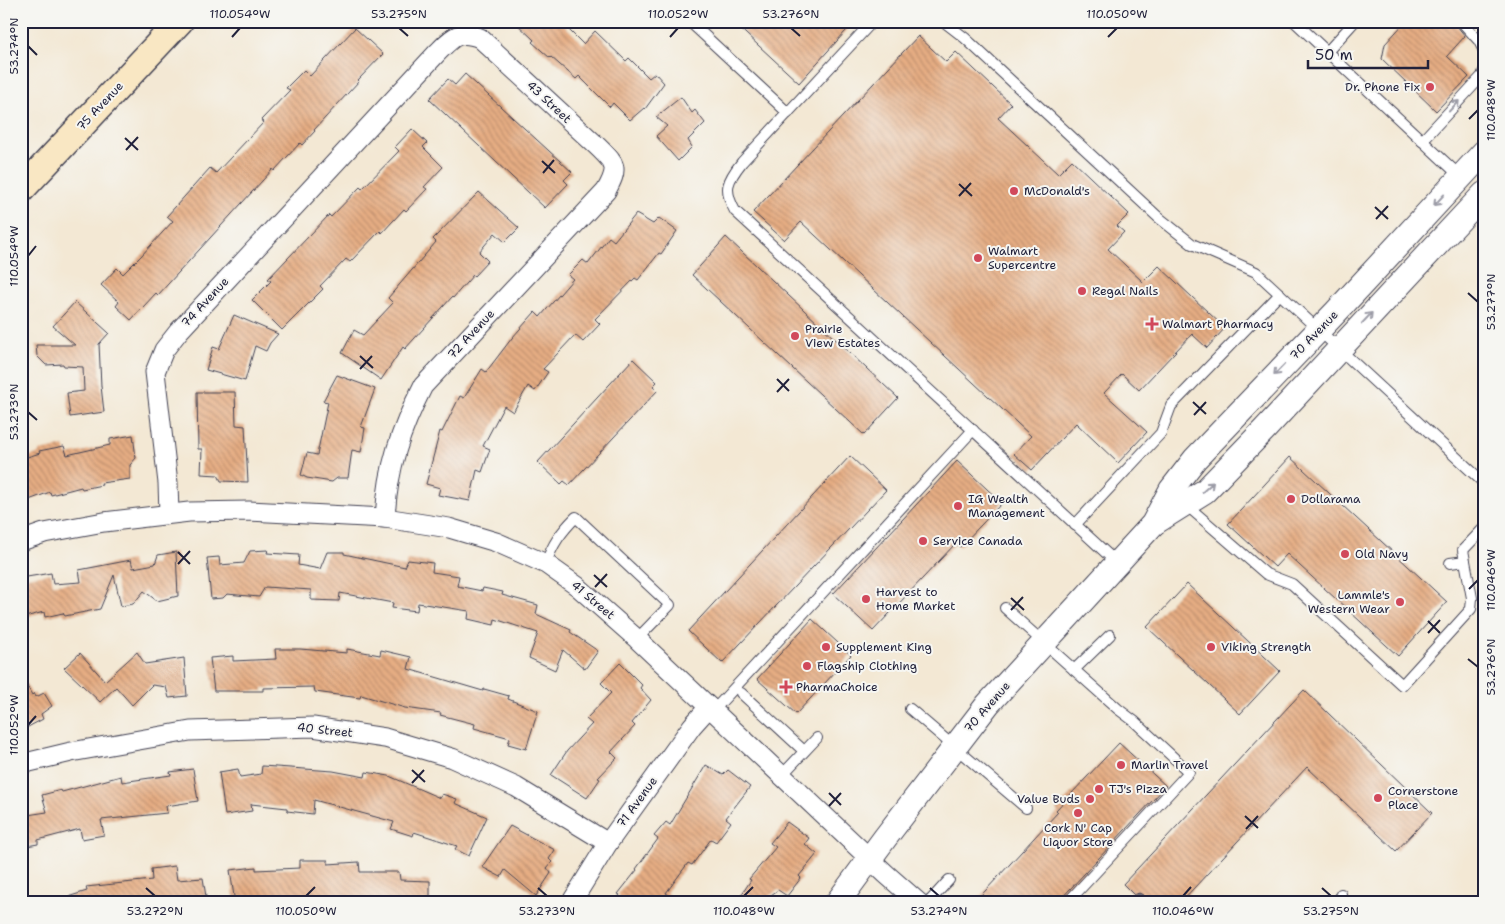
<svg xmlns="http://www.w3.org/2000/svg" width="1505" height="924" font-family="'Shantell Sans',sans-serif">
<defs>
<pattern id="building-back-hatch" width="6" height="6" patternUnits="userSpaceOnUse" patternTransform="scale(1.25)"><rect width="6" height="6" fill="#e6ad83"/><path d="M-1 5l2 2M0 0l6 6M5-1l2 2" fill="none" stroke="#ba8c6c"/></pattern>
</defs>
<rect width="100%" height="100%" fill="#f6f6f2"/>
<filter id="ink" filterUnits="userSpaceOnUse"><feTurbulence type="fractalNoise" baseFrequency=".02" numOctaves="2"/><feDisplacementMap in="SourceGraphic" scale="10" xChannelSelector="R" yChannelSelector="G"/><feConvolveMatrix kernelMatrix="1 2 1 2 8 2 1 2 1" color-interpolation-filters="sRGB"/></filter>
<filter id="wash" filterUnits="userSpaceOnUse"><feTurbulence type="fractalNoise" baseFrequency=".0096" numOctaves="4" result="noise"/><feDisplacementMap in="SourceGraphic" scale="20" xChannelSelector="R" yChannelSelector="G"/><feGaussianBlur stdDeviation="1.12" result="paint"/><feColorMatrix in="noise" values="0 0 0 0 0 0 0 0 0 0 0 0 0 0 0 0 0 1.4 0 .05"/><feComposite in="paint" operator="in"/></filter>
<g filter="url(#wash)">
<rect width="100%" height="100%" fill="#f3e8d4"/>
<g id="blocks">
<g fill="url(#building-back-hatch)">
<polygon points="514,21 560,21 583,44 595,31 626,61 629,58 649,78 655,73 664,83 645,109 644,108 630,120 613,103 610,107 579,76 576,79 551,57 550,58 532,42 534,40"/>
<polygon points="732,21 855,21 799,83"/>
<polygon points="1406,21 1453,21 1465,36 1447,56 1469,77 1436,111 1382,59 1385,44"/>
<polygon points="355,28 383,54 358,80 359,81 314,130 315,131 302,145 300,143 274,171 273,169 158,295 156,293 131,320 116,306 119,302 101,285 117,268 123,274 141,256 173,221 167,216 210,168 216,173 264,122 261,120 290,90 286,88 304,70 310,76"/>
<polygon points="918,36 946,62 956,52 1011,104 998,118 1058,174 1072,160 1129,214 1117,226 1124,232 1108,249 1143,282 1159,266 1225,328 1207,348 1192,334 1139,390 1122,374 1104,393 1147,432 1118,463 1076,423 1032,470 1014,454 1031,436 801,222 784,240 753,212"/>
<polygon points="465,74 572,172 564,180 568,184 545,208 429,99 448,79 455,85"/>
<polygon points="681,97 692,113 695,110 705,123 688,140 692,147 678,161 656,136 667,126 656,117"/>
<polygon points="412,129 427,143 423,147 443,167 424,187 427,189 406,211 404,209 382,233 380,231 350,262 346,259 320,286 323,289 282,330 252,300 271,281 268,279 329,215 331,217 360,187 362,189 399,151 395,147"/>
<polygon points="479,192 519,228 505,242 495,233 479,252 488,261 474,276 473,275 453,298 452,297 405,349 403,347 381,380 342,353 354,330 363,335 393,303 388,298 436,242 433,239"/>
<polygon points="636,214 653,224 659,218 677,231 661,254 659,253 638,280 635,278 595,319 600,324 583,342 575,335 543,369 548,372 535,391 528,386 513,412 504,406 483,446 490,449 482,472 477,470 470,501 438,495 440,488 426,484 440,431 442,432 460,396 464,398 482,369 486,372 512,338 535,312 540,317 573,279 568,275 583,260 588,264 609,237 614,241"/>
<polygon points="726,237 898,398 864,435 692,275"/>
<polygon points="75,302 109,333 99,344 101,386 104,412 70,417 67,393 84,391 83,367 64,366 63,364 46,365 37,356 36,345 75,345 53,326"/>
<polygon points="234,315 278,334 270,343 266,351 255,346 245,381 206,370 213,347 219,349"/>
<polygon points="633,359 657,382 653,386 658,390 569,485 564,481 561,484 538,462"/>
<polygon points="337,375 375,389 361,427 365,428 361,452 352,450 348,478 337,478 332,482 307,478 301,475 307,453 317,455 328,402 323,401"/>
<polygon points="197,392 235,392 236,425 245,426 248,482 221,481 218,475 201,474 202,449 198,449"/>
<polygon points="133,435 136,458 130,465 130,479 101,483 102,485 82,489 81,487 51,495 50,492 21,503 21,459 40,453 39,451 64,446 67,455 110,445 110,439"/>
<polygon points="850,456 886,490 722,663 688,631"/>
<polygon points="1290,457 1447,602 1398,656 1287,554 1275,567 1228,524"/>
<polygon points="957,461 1002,503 960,547 956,543 873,631 833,594"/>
<polygon points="268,550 267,553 299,555 298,565 320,569 327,552 344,552 344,554 405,567 408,560 433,563 432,572 459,576 457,586 482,591 483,588 503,592 502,595 538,605 536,614 571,630 570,632 598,651 585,669 563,650 555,670 529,658 538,633 495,619 494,625 468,619 469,611 418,603 417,611 392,608 393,603 340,593 339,601 311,600 311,590 265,587 259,597 227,594 223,598 211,599 207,558 219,557 220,565 244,563 250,551"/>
<polygon points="176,552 178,596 157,601 144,591 133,604 121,606 114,575 100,609 65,616 63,613 45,617 44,612 21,618 21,578 51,573 53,584 81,582 79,570 131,560 133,568 155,564 158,555"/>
<polygon points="1187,584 1280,671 1240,714 1147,627"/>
<polygon points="812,619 851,655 796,714 757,679"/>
<polygon points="275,649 300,649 347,653 347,649 380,655 381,650 411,657 408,669 483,691 484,689 509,696 508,699 538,711 526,749 508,744 510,738 474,728 475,724 440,715 441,713 405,708 361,695 360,698 315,692 314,687 263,688 263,691 214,691 210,658 233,656 233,661 276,659"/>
<polygon points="137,652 145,664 184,658 187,696 169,698 166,687 152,685 132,705 116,687 100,702 64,668 80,653 105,681"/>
<polygon points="620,663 642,685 640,688 651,700 632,723 635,726 611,752 617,758 598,778 600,779 587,798 551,775 567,751 592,724 586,719 611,693 601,683"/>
<polygon points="21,675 32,695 34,693 36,697 44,693 52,706 41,714 43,719 26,728 25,724 21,725"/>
<polygon points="1304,690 1432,813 1396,851 1307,767 1180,903 1145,903 1145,897 1143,895 1139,893 1134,895 1123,884"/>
<polygon points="1119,743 1166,786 1057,903 974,903 1058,812 1056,810"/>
<polygon points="706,765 723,775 728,770 750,787 726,818 731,822 716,842 711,839 692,865 688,863 666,893 680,903 614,903 620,895 618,894 637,870 636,869 658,839 654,836 666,822 670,825"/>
<polygon points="262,766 333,771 365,777 366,772 389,776 440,798 442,794 457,799 455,803 487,817 469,856 455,849 457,846 414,832 413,836 391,829 394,822 314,800 313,814 287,811 287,808 251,804 252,811 225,815 219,772 238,769 240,777 261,774"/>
<polygon points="193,769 198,801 166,806 167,813 101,820 104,835 82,839 80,829 38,840 38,844 21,847 21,816 47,812 42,795 61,790 62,792 121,776 122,782 171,775 170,772"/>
<polygon points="787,822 809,838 805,844 817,854 799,876 801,878 787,896 778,890 760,903 736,903 751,880 749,879 776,847 770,843"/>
<polygon points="510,826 555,850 549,859 552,862 547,868 551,873 536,896 505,870 501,877 482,867"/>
<polygon points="300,860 328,860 328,864 359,862 360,872 399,872 400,880 430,881 430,903 235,903 230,870 256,867 256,870 300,868"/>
<polygon points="175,866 177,880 203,878 207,903 59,903 58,900 87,891 86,887 152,880 151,869"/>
</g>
</g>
</g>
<g filter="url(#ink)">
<use href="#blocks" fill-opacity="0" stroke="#414052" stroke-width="1"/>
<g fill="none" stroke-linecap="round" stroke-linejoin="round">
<g stroke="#414052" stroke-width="12">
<g id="service">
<polyline points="689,21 788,113"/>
<path d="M873 21 742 162C727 181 723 189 735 211L1117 563"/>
<polyline points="943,21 965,38 1158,217 1192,244 1256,272 1484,483"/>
<polyline points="1294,21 1461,177"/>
<polyline points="1461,21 1479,41 1484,51"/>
<polyline points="1327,52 1355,21"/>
<polyline points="1422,141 1482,76 1484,71"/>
<polyline points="1184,503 1266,574 1292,584 1402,685 1471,609 1472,598 1465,561"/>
<polyline points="1075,525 1161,433 1171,406 1280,294"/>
<polyline points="1450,563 1465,561 1463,550 1484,528"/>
<path d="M546 564C552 544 562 531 576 517L670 605 637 639"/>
<polyline points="1005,608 1118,709 1134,721 1189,772 1067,903"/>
<polyline points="1074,670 1110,635"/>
<polyline points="741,693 804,751"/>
<polyline points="910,709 1026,808"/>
<polyline points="713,711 973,430"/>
<polyline points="782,775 817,738"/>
<polyline points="1341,894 1342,903"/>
<polyline points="928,903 949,880"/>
<polyline points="1137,903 1139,900"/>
</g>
</g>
<g stroke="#414052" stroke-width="21">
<g id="minor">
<path d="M169 513 168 483 155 372 164 350 179 331 437 53C452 38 458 29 480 38L597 146C615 164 620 166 606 191L423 386C400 431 388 467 385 518"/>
<polyline points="21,541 44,533 104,522 189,512 249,511 385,518 449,528 496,542 546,564 577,586 637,639 886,874 919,903"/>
<polyline points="21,764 71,752 190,731 313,727 385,738 452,758 516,787 608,843"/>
<polyline points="571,903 608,843 692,726 709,707"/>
</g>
</g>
<g stroke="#414052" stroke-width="26">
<g id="tertiary">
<polyline points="1154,523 1205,491 1264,430 1484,194"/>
<polyline points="837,903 885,838 988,704 1153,524 1171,490 1195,459 1336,312 1484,152"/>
</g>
</g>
<g stroke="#414052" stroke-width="29">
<polyline id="secondary" points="21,190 180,21"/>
</g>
<use href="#service" stroke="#fff" stroke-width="10"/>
<use href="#minor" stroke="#fff" stroke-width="19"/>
<use href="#tertiary" stroke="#fff" stroke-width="24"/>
<use href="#secondary" stroke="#f9e7c3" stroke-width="26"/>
</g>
<defs><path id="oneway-shaft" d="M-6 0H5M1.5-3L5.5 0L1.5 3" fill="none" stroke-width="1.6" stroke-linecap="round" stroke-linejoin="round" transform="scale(1.25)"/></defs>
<g stroke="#9c9ca7">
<use href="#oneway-shaft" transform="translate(1454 106) rotate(-47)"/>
<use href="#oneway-shaft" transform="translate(1439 200) rotate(133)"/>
<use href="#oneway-shaft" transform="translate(1367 318) rotate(-47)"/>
<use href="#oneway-shaft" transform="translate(1279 370) rotate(134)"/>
<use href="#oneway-shaft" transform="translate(1208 487) rotate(-42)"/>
</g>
</g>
<path fill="none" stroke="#22223b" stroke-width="2" d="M399 28 408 36M791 28 800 36M232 37 240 28M670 37 678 28M1108 37 1117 28M28 46 37 55M1469 119 1478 110M125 138 138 150M126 150 138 137M542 161 555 173M543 173 554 160M959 184 972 196M959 196 971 183M1375 207 1388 219M1376 219 1388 206M28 256 36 246M1468 293 1478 302M360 356 373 368M360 369 372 356M777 379 789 391M777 392 789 379M1193 402 1206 414M28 412 37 420M1194 415 1206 402M178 552 190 564M178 564 190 551M594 575 607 587M595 587 607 574M1469 589 1478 580M1011 598 1024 610M1011 610 1023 597M1428 621 1440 633M1428 633 1440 620M1468 659 1478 667M28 725 36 716M412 770 425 782M412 783 424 770M829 793 841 805M829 806 841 793M1245 816 1258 828M1246 829 1258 816M146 888 155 896M538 888 547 896M930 888 939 896M1322 888 1331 896M306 896 315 887M744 896 753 887M1183 896 1191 887"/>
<g fill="#d1495b" stroke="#f6f6f2" stroke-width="2">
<circle cx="1430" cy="87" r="5"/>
<circle cx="1014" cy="191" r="5"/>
<circle cx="978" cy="258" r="5"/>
<circle cx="1082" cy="291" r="5"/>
<path d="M1149.5 316.5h5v5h5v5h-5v5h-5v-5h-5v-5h5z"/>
<circle cx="795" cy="336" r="5"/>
<circle cx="1291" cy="499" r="5"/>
<circle cx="958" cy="506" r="5"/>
<circle cx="923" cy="541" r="5"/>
<circle cx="1345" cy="554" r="5"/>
<circle cx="866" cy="599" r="5"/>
<circle cx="1400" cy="602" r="5"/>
<circle cx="826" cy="647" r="5"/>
<circle cx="1211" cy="647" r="5"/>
<circle cx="807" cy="666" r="5"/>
<path d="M783.5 679.5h5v5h5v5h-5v5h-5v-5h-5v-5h5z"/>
<circle cx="1121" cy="765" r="5"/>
<circle cx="1099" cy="789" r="5"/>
<circle cx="1378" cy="798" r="5"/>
<circle cx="1090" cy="799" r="5"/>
<circle cx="1078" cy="813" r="5"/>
</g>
<g text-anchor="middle" stroke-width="4" stroke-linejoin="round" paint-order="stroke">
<g font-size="12" fill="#22223b" stroke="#f6f6f2" text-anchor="start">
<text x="1420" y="91" text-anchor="end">Dr. Phone Fix</text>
<text x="1024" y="195">McDonald's</text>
<text x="988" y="255">Walmart<tspan x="988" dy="14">Supercentre</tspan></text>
<text x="1092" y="295">Regal Nails</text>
<text x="1162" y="328">Walmart Pharmacy</text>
<text x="805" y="333">Prairie<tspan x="805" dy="14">View Estates</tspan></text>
<text x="968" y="503">IG Wealth<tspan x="968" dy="14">Management</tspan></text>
<text x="1301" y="503">Dollarama</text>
<text x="933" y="545">Service Canada</text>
<text x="1355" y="558">Old Navy</text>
<text x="876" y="596">Harvest to<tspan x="876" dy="14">Home Market</tspan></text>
<text x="1390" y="599" text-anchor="end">Lammle's<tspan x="1390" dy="14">Western Wear</tspan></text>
<text x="836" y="651">Supplement King</text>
<text x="1221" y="651">Viking Strength</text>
<text x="817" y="670">Flagship Clothing</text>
<text x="796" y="691">PharmaChoice</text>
<text x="1131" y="769">Marlin Travel</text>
<text x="1109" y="793">TJ's Pizza</text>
<text x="1388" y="795">Cornerstone<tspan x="1388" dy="14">Place</tspan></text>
<text x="1080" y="803" text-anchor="end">Value Buds</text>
<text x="1078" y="832" text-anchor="middle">Cork N' Cap<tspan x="1078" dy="14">Liquor Store</tspan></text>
</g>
<g font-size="12" fill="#22223b" stroke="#f6f6f2">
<text transform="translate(549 102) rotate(43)" y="4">43 Street</text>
<text transform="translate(100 106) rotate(-47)" y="4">75 Avenue</text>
<text transform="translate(205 302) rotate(-47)" y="4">74 Avenue</text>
<text transform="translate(471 334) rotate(-47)" y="4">72 Avenue</text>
<text transform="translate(1314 335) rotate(-46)" y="4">70 Avenue</text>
<text transform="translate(593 600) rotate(40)" y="4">41 Street</text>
<text transform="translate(987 707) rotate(-49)" y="4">70 Avenue</text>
<text transform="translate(325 730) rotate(6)" y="4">40 Street</text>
<text transform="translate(637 802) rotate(-54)" y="4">71 Avenue</text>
</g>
</g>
<rect width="1505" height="924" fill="none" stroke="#f6f6f2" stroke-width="55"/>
<path d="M1308 60v8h120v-8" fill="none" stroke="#22223b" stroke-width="2.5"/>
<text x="1315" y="60" font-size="15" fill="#22223b" stroke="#f6f6f2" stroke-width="4" paint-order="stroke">50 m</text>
<rect x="28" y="28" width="1450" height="868" fill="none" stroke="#22223b" stroke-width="2"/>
<g font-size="12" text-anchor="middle" fill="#22223b">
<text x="240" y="18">110.054°W</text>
<text x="399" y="18">53.275°N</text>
<text x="678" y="18">110.052°W</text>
<text x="791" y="18">53.276°N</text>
<text x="1117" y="18">110.050°W</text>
<text transform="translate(14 46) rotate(-90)" y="4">53.274°N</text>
<text transform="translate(1491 110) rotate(-90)" y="4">110.048°W</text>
<text transform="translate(14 256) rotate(-90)" y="4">110.054°W</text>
<text transform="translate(1491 302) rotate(-90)" y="4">53.277°N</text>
<text transform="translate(14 412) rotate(-90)" y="4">53.273°N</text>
<text transform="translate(1491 580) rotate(-90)" y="4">110.046°W</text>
<text transform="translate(1491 667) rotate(-90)" y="4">53.276°N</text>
<text transform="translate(14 725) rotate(-90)" y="4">110.052°W</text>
<text x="155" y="915">53.272°N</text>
<text x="306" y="915">110.050°W</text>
<text x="547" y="915">53.273°N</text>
<text x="744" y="915">110.048°W</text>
<text x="939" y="915">53.274°N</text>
<text x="1183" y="915">110.046°W</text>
<text x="1331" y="915">53.275°N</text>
</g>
</svg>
